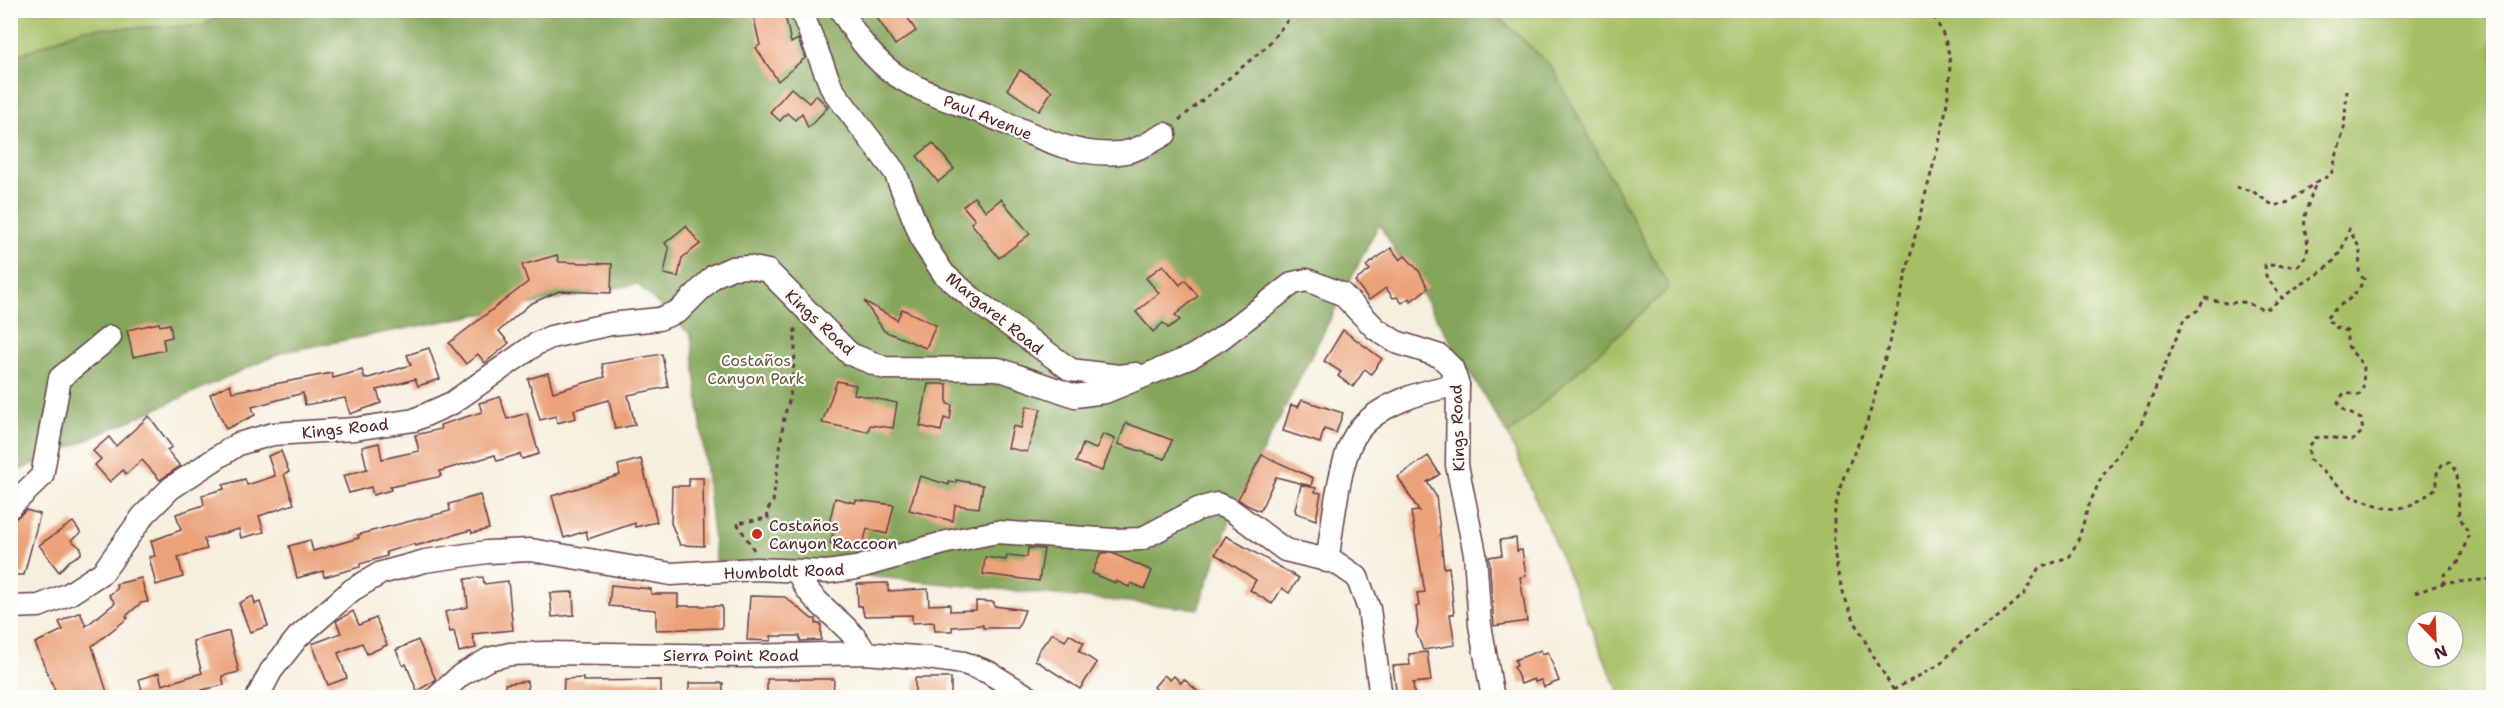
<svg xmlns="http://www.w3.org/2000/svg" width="2504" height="708" font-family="'Shantell Sans',sans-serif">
<rect width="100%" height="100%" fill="#fdfcf7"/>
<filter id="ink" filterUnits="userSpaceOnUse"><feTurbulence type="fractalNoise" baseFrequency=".0167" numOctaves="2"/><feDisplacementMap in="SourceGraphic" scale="12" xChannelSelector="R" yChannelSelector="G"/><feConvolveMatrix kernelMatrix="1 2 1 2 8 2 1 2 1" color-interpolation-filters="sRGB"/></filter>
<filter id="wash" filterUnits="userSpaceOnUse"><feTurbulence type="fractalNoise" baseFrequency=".008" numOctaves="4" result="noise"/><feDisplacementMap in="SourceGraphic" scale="24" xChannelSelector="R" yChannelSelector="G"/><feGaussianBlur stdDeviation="1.35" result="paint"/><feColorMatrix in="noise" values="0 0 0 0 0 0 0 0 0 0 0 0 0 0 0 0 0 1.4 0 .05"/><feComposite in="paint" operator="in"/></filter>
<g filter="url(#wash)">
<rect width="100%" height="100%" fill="#f7efde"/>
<g fill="#a5bf65" stroke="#786f48" stroke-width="1.5" fill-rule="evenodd">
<polygon points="11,11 227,11 203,26 83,29 11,58"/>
<path d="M1492 11H2493V697H1621L1508 435 1669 287 1551 66ZM2417 621H2453V657H2417Z"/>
</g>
<polygon fill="#84a65a" stroke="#676242" stroke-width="1.5" points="227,11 1492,11 1551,66 1669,288 1508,435 1379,224 1237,501 1198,609 716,561 691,335 637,284 283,352 11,474 11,58 83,29 203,26"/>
<g id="blocks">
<g fill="#eba279">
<polygon points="752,10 784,10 791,43 798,39 805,58 778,81 756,48 760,45"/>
<polygon points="872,10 903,10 916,31 895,45"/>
<polygon points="1020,70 1052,91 1039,111 1007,89"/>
<polygon points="791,88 809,103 816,95 828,107 808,128 802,113 795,120 787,113 780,121 770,112"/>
<polygon points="933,143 954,169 938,182 917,156"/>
<polygon points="974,197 986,211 1001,199 1030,234 999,258 971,223 975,220 963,206"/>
<polygon points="686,226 700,244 682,258 678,277 664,274 669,249 665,243"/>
<polygon points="1391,248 1400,260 1405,256 1419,271 1428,288 1411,301 1409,298 1402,303 1397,297 1393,298 1386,288 1369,300 1355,281 1370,270 1366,266"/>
<polygon points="557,255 559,262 612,264 611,293 559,291 530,304 499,331 509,343 485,363 478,354 466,364 449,343 528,282 522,265"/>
<polygon points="1163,265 1180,285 1185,280 1198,296 1175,315 1180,320 1168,328 1163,323 1153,332 1136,312 1159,293 1146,278"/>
<polygon points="864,301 897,320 902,309 936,325 926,348 884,331"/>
<polygon points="159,323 160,326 170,324 172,337 163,339 165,350 133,357 127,330"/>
<polygon points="1343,330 1382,359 1371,374 1365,369 1353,387 1338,376 1341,372 1324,361"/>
<polygon points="429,348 440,379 418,386 415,379 377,390 381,403 350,414 345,398 305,405 303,393 252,407 255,415 226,429 210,394 230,384 232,392 332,373 333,378 362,370 365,379 411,365 407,355"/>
<polygon points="662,354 668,387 628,395 635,425 615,429 609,400 574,410 576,418 557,423 556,416 540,420 528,379 548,373 553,392 605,377 602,364"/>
<polygon points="837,381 856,385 854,394 897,403 893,428 870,425 868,432 822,423"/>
<polygon points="928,384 947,384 947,404 952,405 950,420 944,418 941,431 920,426"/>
<polygon points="500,397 507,419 527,413 539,454 522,459 520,454 497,461 495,455 440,471 441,476 438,477 390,487 391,490 373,495 371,487 349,493 343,476 367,469 362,447 379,443 382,459 419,451 415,435 441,429 440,425 482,412 479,403"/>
<polygon points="1302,400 1343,413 1336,433 1324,429 1320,443 1283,431 1291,405 1298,407"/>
<polygon points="1027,406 1041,409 1027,452 1008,448 1013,426 1021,428"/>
<polygon points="149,416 172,447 167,450 180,466 160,480 142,460 126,474 123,470 110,482 95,465 101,459 93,451 109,437 116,446"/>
<polygon points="1126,423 1172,440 1165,459 1118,444"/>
<polygon points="1103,434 1115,439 1102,471 1076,462 1083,444 1096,449"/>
<polygon points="281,451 289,472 284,474 294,504 259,516 264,532 241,538 239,529 204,539 207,549 178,557 183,577 156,585 149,557 155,556 151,541 181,530 176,514 204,505 202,495 224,489 223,485 245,479 247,485 275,476 268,456"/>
<polygon points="1262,455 1313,478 1311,486 1276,477 1260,511 1247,505 1238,499"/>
<polygon points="1428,456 1440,474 1427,482 1436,496 1444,568 1449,567 1454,614 1450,614 1455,645 1423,650 1416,632 1418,624 1416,607 1419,606 1417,593 1425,592 1411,512 1419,511 1398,477"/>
<polygon points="641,459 657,522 635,527 635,523 588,539 586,531 564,538 552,496 620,475 618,465"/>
<polygon points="920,476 949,485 949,482 956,483 956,480 983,485 979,508 955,505 953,521 909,510"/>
<polygon points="689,478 703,478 704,546 680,545 671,523 672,486 689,486"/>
<polygon points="1301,485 1316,488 1315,492 1321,493 1316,520 1296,513 1295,509"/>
<polygon points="480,495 489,529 472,533 471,530 415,546 414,544 386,552 387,556 360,564 360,567 324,577 323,571 297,578 289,546 310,540 313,551 359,538 358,535 368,532 450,511 449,504"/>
<polygon points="835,498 855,503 856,500 894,505 887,534 867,529 862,549 830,543 834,530 828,528"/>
<polygon points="26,510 40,514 24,575 10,575 10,537 15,519"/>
<polygon points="73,522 81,533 71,540 81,548 81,554 69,561 59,572 39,545"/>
<polygon points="1226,536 1299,578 1289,593 1282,588 1272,604 1250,590 1256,580 1215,554"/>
<polygon points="1516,538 1517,551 1522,550 1526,576 1520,577 1527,621 1494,626 1489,557 1502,555 1500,540"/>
<polygon points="1028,548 1044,549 1039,581 983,574 985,557 1006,560 1007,555 1027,557"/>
<polygon points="1101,553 1112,553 1152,571 1145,589 1131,583 1129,587 1116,581 1115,583 1092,573"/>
<polygon points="483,577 484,584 508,581 513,630 472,634 476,648 459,652 454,631 450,632 445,612 468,607 465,579"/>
<polygon points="141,578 148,602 141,603 126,616 128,618 92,646 109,698 58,698 35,643 63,630 59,622 80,612 86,626 115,603 109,595 117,589 116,584"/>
<polygon points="888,583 888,591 928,589 929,605 950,604 950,611 976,610 976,601 994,602 994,606 1025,610 1018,628 983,628 983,625 952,627 952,631 935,631 934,622 912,623 912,615 864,616 862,606 858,606 857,584"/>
<polygon points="611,585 651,589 651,594 678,594 678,606 722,606 722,628 656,630 656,610 609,606"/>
<polygon points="573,592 574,615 552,617 550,593"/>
<polygon points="253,596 255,604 260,602 268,626 250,632 239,603"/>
<polygon points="750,596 785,597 812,619 816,619 816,624 821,624 821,640 800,641 800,636 771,636 771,641 747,640"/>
<polygon points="353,611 359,625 376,618 387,645 367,654 362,643 338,653 347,678 328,685 312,644 341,633 336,621"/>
<polygon points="229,631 239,672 222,676 224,685 202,690 204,698 132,698 132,693 142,690 139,679 159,673 162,685 202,673 193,641"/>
<polygon points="1052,633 1065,641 1069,634 1084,643 1079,651 1097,663 1080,689 1035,660 1039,650"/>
<polygon points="418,640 436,680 417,691 406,664 403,666 396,650"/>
<polygon points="1541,650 1542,654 1548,652 1559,681 1544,687 1541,680 1535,682 1534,679 1521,684 1514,667 1517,666 1515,660"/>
<polygon points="1427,652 1431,681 1413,683 1415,698 1397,698 1393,666 1410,665 1409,654"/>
<polygon points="1164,675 1170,680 1174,676 1181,683 1184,679 1205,698 1166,698 1154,687"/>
<polygon points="583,678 583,681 661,680 661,698 563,698 564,679"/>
<polygon points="915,678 951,678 951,696 915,698"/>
<polygon points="767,679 834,679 833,698 767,698"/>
<polygon points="527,681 529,698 506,698 505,684"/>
<rect x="689" y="683" width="34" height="15"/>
</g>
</g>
</g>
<g filter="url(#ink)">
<use href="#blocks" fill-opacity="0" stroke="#643e46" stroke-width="1.5"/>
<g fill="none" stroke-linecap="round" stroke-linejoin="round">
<g stroke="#643e46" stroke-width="25">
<g id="minor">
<polyline points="801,10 832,89 895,172 924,244 944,274 972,298 1071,370 1118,376 1136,374"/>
<path d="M841 10C855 34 868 53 889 70 916 91 949 100 980 112 1023 129 1071 158 1119 153 1135 152 1151 142 1165 134"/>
<polyline points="10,507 42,476 60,378 110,337"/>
<path d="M1327 561C1333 527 1338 461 1356 434 1376 404 1425 390 1458 385"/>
<path d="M799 572C805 602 851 622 865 653"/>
<polyline points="10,607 39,606 69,594 103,572 143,516 171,488 238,444 273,434 355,429 414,420 452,403 536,344 551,337 611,324 659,319 679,311 714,276 732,268 748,267 768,271 850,354 885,368 998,369 1075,396 1105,392 1191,357 1220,339 1293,283 1307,280 1342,294 1376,329 1396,342 1440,356 1452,368 1458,385 1457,465 1475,554 1480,625 1493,698"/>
<polyline points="257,698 271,671 298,637 352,590 381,573 425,561 487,552 531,550 671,574 756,569 827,572 856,568 947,542 997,532 1114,540 1141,539 1198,509 1217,504 1231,510 1285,550 1335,562 1357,577 1369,609 1381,698"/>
<polyline points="436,698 461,675 489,659 510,654 546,653 741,656 865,653 928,658 964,663 988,672 1030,698"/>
</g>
</g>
<g stroke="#643e46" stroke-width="3" stroke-dasharray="4.5 4.5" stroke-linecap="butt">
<polyline points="10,15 28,10"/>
<path d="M2347 90 2344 129 2331 175 2316 182C2313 193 2306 207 2305 218 2302 239 2317 246 2298 266L2265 265 2266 276 2282 298C2314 272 2337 274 2349 229L2360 249 2359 274 2364 279C2353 304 2340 300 2326 319L2337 328 2347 331V345L2364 367 2363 388 2359 395 2344 393 2338 402 2344 410 2361 419 2363 431 2353 440C2340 440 2327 435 2315 438L2309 447V459L2354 499C2365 499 2372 504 2382 507 2404 513 2422 500 2437 487V473L2443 463 2449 462 2457 473 2459 516 2469 534 2458 563 2443 576 2444 583 2494 579"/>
<polyline points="1179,120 1266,47 1296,10"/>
<polyline points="2236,187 2252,191 2274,206 2289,202 2316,182"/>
<polyline points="754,550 737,523 768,518 767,511 773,502 784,417 790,398 795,355 795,328"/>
<polyline points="2415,593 2444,583"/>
<polyline points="1893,690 1939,665 1961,643 2002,614 2024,594 2038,569 2070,556 2079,538 2088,507 2101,478 2141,424 2184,319 2198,310 2205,298 2226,303 2244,302 2262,309 2269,308 2282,298"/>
<path d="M1898 698C1864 638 1830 594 1834 521 1837 479 1855 457 1868 419 1889 349 1905 278 1922 207 1933 165 1954 98 1949 55 1946 38 1939 24 1929 10"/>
</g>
<use href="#minor" stroke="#fff" stroke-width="22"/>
</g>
</g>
<circle fill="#c8321e" stroke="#fdfcf7" stroke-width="2" cx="757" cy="534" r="6"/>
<g text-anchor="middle" stroke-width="4.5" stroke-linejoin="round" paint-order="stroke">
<g font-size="16" fill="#4a1f2b" stroke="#fdfcf7">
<text transform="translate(988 117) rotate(22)" y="6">Paul Avenue</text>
<text transform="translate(995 313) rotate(39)" y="6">Margaret Road</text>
<text transform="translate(820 322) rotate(43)" y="6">Kings Road</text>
<text transform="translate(345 428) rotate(-6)" y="6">Kings Road</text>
<text transform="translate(1457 428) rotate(-92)" y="6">Kings Road</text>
<text transform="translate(784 571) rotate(-2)" y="6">Humboldt Road</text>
<text x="731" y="661">Sierra Point Road</text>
</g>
<g font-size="16" fill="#6a573f" stroke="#fdfcf7">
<text x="756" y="366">Costaños<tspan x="756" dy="18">Canyon Park</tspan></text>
</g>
<g font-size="16" fill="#4a1f2b" stroke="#fdfcf7" text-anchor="start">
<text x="769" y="531">Costaños<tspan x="769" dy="18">Canyon Raccoon</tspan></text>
</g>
</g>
<rect width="2504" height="708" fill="none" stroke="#fdfcf7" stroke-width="36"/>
<g transform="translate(2435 639) rotate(157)"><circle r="28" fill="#fdfcf7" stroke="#b5a4a5" stroke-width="1.5"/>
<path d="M0-4.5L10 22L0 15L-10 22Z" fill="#c8321e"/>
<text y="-9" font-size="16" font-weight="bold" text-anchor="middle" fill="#4a1f2b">N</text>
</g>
</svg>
